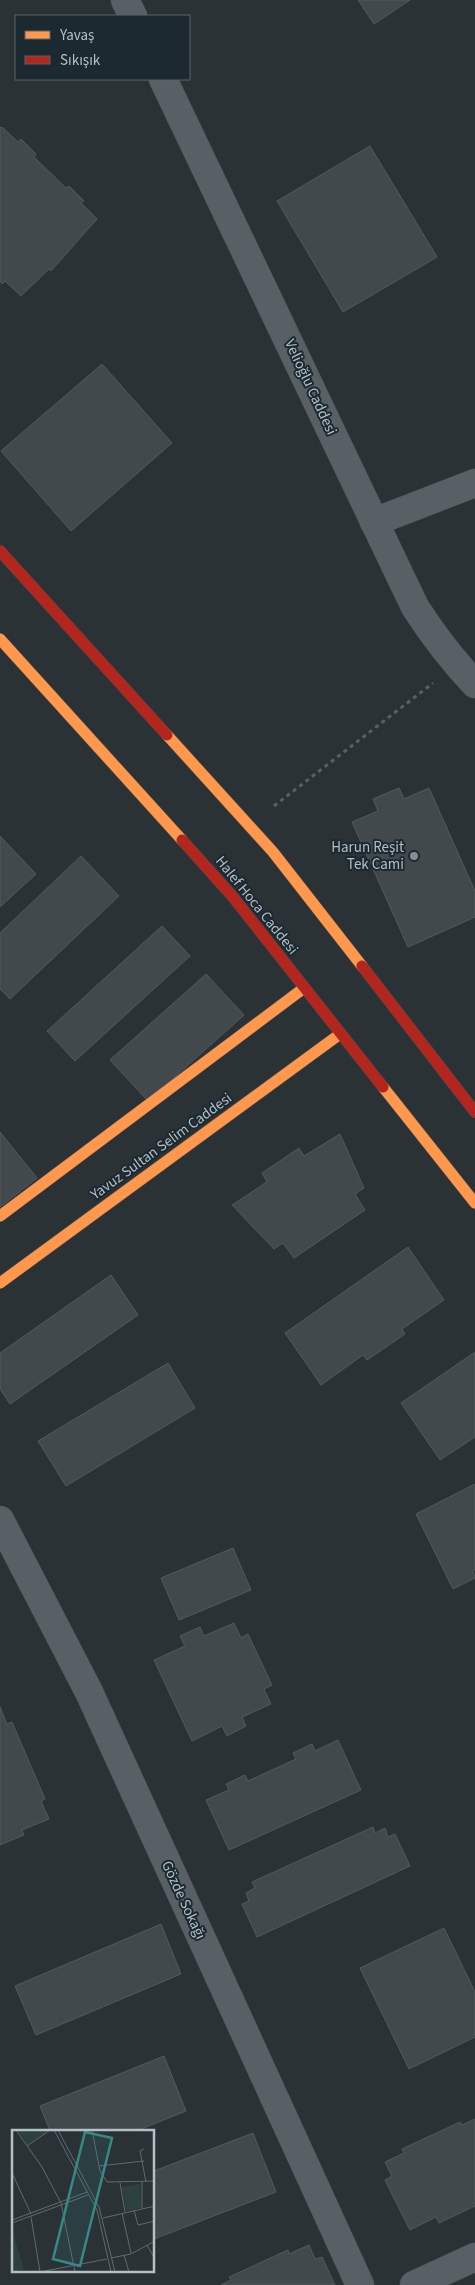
<svg xmlns="http://www.w3.org/2000/svg" width="475" height="2285" font-family="'Source Sans 3',sans-serif">
<rect width="100%" height="100%" fill="#2a3236"/>
<g fill="#42494d" stroke="#525a5e">
<polygon points="358,0 410,0 374,24"/>
<polygon points="2,127 18,142 21,139 36,154 34,157 66,188 69,186 84,201 81,203 97,219 51,271 49,269 21,296 5,281 2,284 0,281 0,128"/>
<polygon points="370,146 437,257 343,312 277,201"/>
<polygon points="102,364 172,443 71,531 1,451"/>
<polygon points="399,788 404,799 429,788 475,891 475,917 408,947 352,822 378,811 373,799"/>
<polygon points="0,836 36,874 0,907"/>
<polygon points="81,856 119,896 10,999 0,989 0,933"/>
<polygon points="162,926 190,956 75,1061 47,1031"/>
<polygon points="206,974 244,1015 148,1101 110,1060"/>
<polygon points="0,1132 37,1178 0,1207"/>
<polygon points="340,1134 364,1188 355,1194 365,1210 294,1258 283,1243 274,1249 232,1205 267,1182 262,1173 299,1148 304,1156"/>
<polygon points="408,1247 444,1300 402,1329 405,1334 367,1360 363,1355 321,1385 285,1333"/>
<polygon points="111,1275 138,1315 10,1404 0,1389 0,1353"/>
<polygon points="475,1352 475,1437 440,1460 401,1403"/>
<polygon points="168,1363 195,1408 66,1486 38,1441"/>
<polygon points="475,1484 475,1570 473,1571 475,1578 453,1589 416,1514"/>
<polygon points="233,1548 251,1590 179,1620 161,1578"/>
<polygon points="234,1623 241,1638 248,1634 272,1685 264,1689 271,1704 242,1717 246,1726 227,1736 222,1726 192,1741 154,1660 185,1646 180,1636 200,1627 204,1636"/>
<polygon points="0,1707 7,1724 12,1722 45,1799 41,1801 49,1819 22,1830 24,1835 0,1845"/>
<polygon points="338,1740 361,1790 229,1850 206,1800 229,1790 226,1784 245,1775 248,1781 296,1759 293,1753 312,1744 315,1751"/>
<polygon points="373,1827 375,1833 385,1828 388,1837 395,1834 410,1866 257,1937 242,1904 249,1901 246,1893 255,1888 252,1882"/>
<polygon points="161,1924 181,1974 36,2035 15,1986"/>
<polygon points="444,1928 475,1992 475,2037 409,2069 360,1968"/>
<polygon points="164,2056 186,2111 136,2131 50,2131 40,2106"/>
<polygon points="475,2119 475,2206 439,2223 436,2217 410,2230 385,2180 392,2176 385,2162 404,2153 402,2149 460,2122 462,2125"/>
<polygon points="253,2133 276,2192 154,2239 154,2171"/>
<polygon points="309,2245 315,2259 322,2257 335,2285 221,2285 231,2280 229,2277 288,2250 289,2254"/>
</g>
<g fill="none" stroke-linecap="round" stroke-linejoin="round">
<g stroke="#484e51" stroke-width="29">
<g id="street">
<polyline points="125,0 133,16"/>
<path d="M163 79 415 607C433 635 452 660 475 684"/>
<polyline points="374,522 475,483"/>
<polyline points="0,1520 89,1692 360,2285"/>
<polyline points="414,2285 475,2257"/>
</g>
</g>
<g stroke="#484e51" stroke-width="12">
<g id="slow">
<polyline points="0,639 182,840"/>
<polyline points="167,735 273,852 362,966"/>
<polyline points="383,1087 475,1203"/>
<polyline points="0,1216 304,988"/>
<polyline points="0,1283 340,1034"/>
</g>
</g>
<g stroke="#484e51" stroke-width="12">
<g id="jam">
<polyline points="0,551 167,735"/>
<polyline points="182,840 233,897 383,1087"/>
<polyline points="362,966 475,1112"/>
</g>
</g>
<polyline stroke="#595f63" stroke-width="3" stroke-dasharray="4 4" stroke-linecap="butt" points="274,806 433,683"/>
<use href="#street" stroke="#596065" stroke-width="28"/>
<use href="#slow" stroke="#ff974d" stroke-width="11"/>
<use href="#jam" stroke="#b3261e" stroke-width="11"/>
</g>
<circle fill="#848e94" stroke="#1d2931" stroke-width="2" cx="414" cy="856" r="5"/>
<g text-anchor="middle" stroke-width="4" stroke-linejoin="round" paint-order="stroke">
<g font-size="15" fill="#b4bfc7" stroke="#1d2931">
<text transform="translate(311 387) rotate(65)" y="5">Velioğlu Caddesi</text>
<text transform="translate(257 905) rotate(51)" y="5">Halef Hoca Caddesi</text>
<text transform="translate(161 1146) rotate(-36)" y="5">Yavuz Sultan Selim Caddesi</text>
<text transform="translate(184 1900) rotate(65)" y="5">Gözde Sokağı</text>
</g>
<g font-size="15" fill="#b4bfc7" stroke="#1d2931" text-anchor="end">
<text x="404" y="852">Harun Reşit<tspan x="404" dy="17">Tek Cami</tspan></text>
</g>
</g>
<g transform="translate(12 2130)">
<rect width="142" height="142" fill="#2a3236"/>
<path d="M10 0H33L34 2 16 15 7 2ZM128 54 129 78 114 81 110 57ZM1 104 12 139 0 142V105Z" fill="#2d413e"/>
<path fill="none" stroke="#616a70" stroke-width="1" d="M4 0 30 37 49 73 63 142M42 0 85 80 99 142M46 0 87 77 103 142M80 0 88 41 95 52 143 51M15 16 38 0M132 19 128 21 134 52M87 36 132 31M0 43 19 84M130 52V78M108 53 113 82M122 80 126 95 143 91M110 83 119 123M19 87 28 142M91 88 143 76M0 90 75 62M0 93 76 65M135 115 143 129M112 125 117 142M99 128 119 124 143 111M28 142 95 129"/>
<path fill="#388884" fill-opacity="0.15" stroke="#388884" stroke-width="2.5" d="M73 2 100 8 68 136 41 129Z"/>
<rect width="142" height="142" fill="none" stroke="#b4bfc7" stroke-width="2.5"/>
</g>
<rect x="15" y="15" width="175" height="65" fill="#1d2931" stroke="#59656d"/>
<rect x="25" y="31" width="25" height="8" fill="#ff974d" stroke="#59656d"/>
<text x="60" y="40" font-size="15" fill="#b4bfc7">Yavaş</text>
<rect x="25" y="56" width="25" height="8" fill="#b3261e" stroke="#59656d"/>
<text x="60" y="65" font-size="15" fill="#b4bfc7">Sıkışık</text>
</svg>
